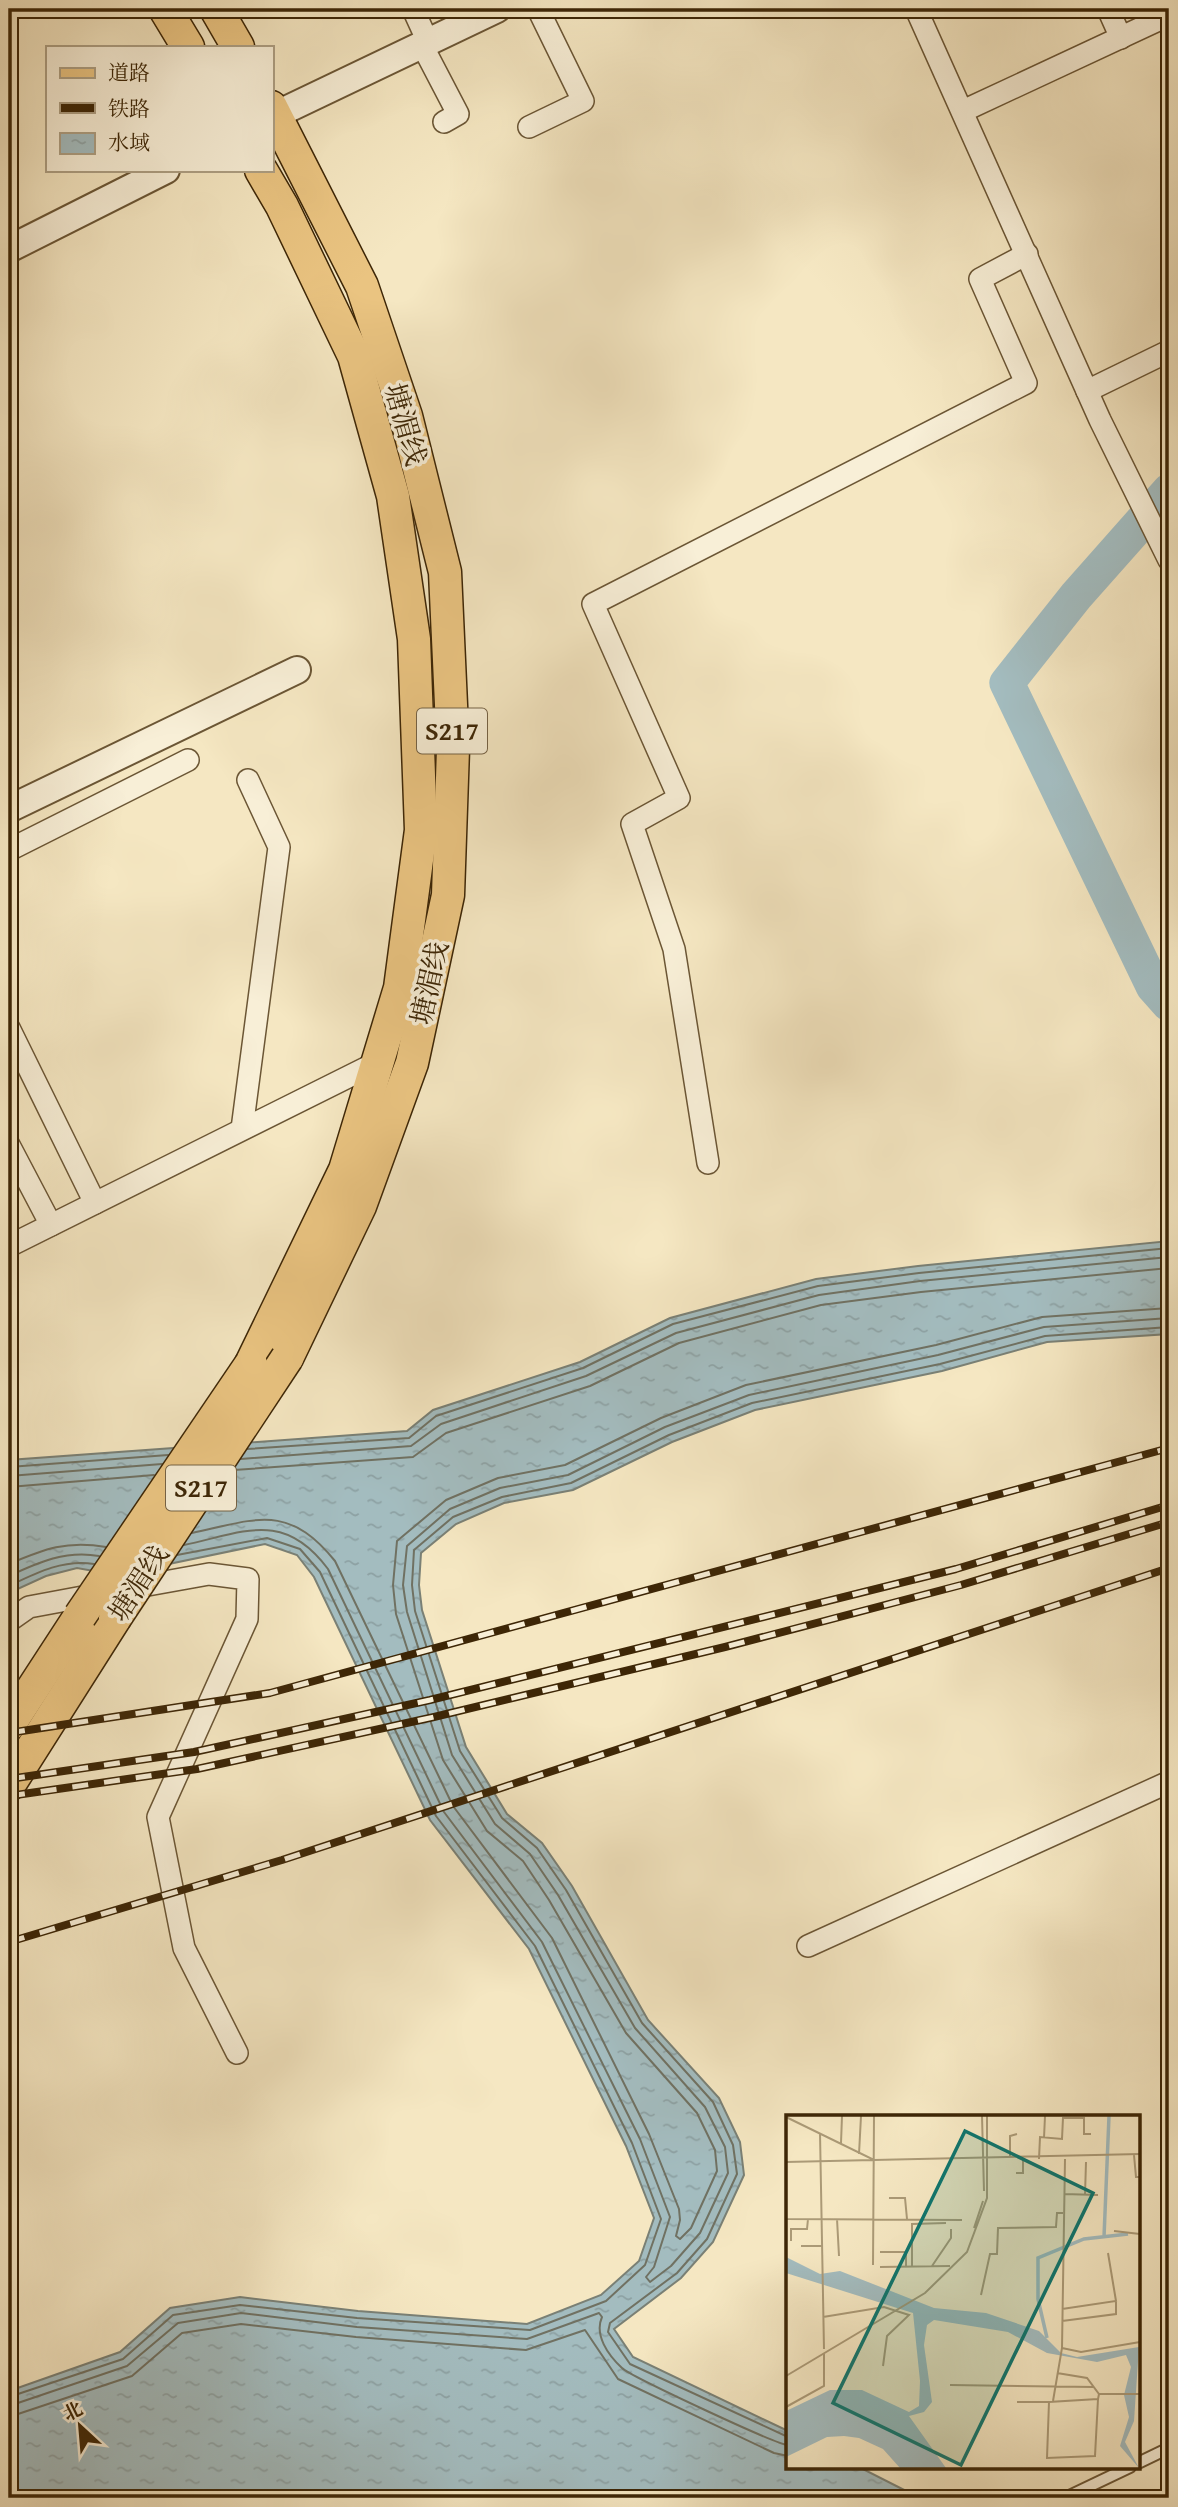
<svg xmlns="http://www.w3.org/2000/svg" width="1178" height="2507" font-family="'Gentium Book Plus','Noto Serif SC',serif">
<defs>
<pattern id="water-ripples" width="26" height="14" patternUnits="userSpaceOnUse" patternTransform="scale(1.75)"><rect width="26" height="14" fill="#a3bcbf"/><path d="M2 4q2-2 4 0t4 0M15 11q2-2 4 0t4 0" fill="none" stroke="#8da1a3"/></pattern>
</defs>
<rect width="100%" height="100%" fill="#f5e7c2"/>
<filter id="stains"><feTurbulence type="fractalNoise" baseFrequency=".00286" numOctaves="4"/><feColorMatrix values="0 0 0 0 .2 0 0 0 0 .09 0 0 0 0 .02 0 0 0 .5 -.17"/></filter>
<radialGradient id="worn" r=".72"><stop offset=".6" stop-color="#630" stop-opacity="0"/><stop offset="1" stop-color="#630" stop-opacity=".3"/></radialGradient>
<polygon fill="url(#water-ripples)" stroke="#7a8075" stroke-width="2" points="1169,1241 1169,1334 1047,1342 942,1371 755,1410 672,1442 573,1490 504,1503 456,1524 421,1553 419,1585 422,1610 466,1747 507,1814 542,1843 572,1886 648,2020 719,2098 740,2142 744,2175 713,2242 681,2278 614,2329 633,2357 788,2431 788,2467 859,2467 920,2498 9,2498 9,2391 120,2352 170,2308 240,2297 358,2311 527,2324 601,2295 639,2261 654,2218 626,2146 529,1949 430,1820 314,1577 297,1555 265,1544 116,1575 77,1568 46,1576 9,1593 9,1460 407,1431 433,1410 580,1362 670,1318 816,1279 918,1266"/>
<g fill="none" stroke-linecap="round" stroke-linejoin="round">
<g stroke="#707162" stroke-width="2">
<polyline points="247,1449 409,1438 436,1416 583,1368 673,1324 818,1286 919,1273 1169,1248"/>
<polyline points="241,1459 411,1446 441,1424 586,1376 676,1333 819,1295 920,1281 1169,1257"/>
<polyline points="9,1467 168,1455"/>
<polyline points="234,1470 413,1457 446,1433 590,1386 679,1343 821,1305 921,1292 1169,1268"/>
<polyline points="9,1476 162,1464"/>
<polyline points="9,1487 154,1475"/>
<path d="M192 1533C257 1519 288 1503 335 1561L453 1806 552 1938 649 2134 679 2209 680 2220 676 2236 680 2239 691 2228 717 2171 715 2150 697 2113 626 2033 549 1900 523 1861 487 1831 443 1760 396 1614 393 1585 397 1541 446 1500 498 1478 565 1465 661 1418 746 1385 936 1345 1042 1317 1169 1308"/>
<path d="M184 1545C245 1532 284 1510 328 1569L444 1812 542 1942 640 2139 670 2217 654 2267 646 2277 650 2282 671 2266 700 2233 728 2173 725 2147 705 2107 635 2028 558 1895 530 1854 495 1824 452 1755 407 1612 403 1585 407 1546 450 1509 500 1488 568 1475 665 1427 749 1395 938 1355 1044 1327 1169 1318"/>
<path d="M9 1564C44 1549 67 1540 106 1547"/>
<path d="M9 1576C39 1562 66 1550 99 1556"/>
<path d="M9 1586C36 1573 63 1559 94 1564"/>
<polyline points="9,2397 123,2359 173,2315 240,2305 357,2318 530,2330 606,2301 645,2265 661,2219 632,2143 535,1946 436,1816 320,1572 300,1549 267,1538 177,1555"/>
<path d="M9 2406 127 2366 178 2323 241 2313 357 2327 527 2339 599 2313 602 2317C594 2335 608 2355 622 2368 630 2376 777 2445 788 2445"/>
<polyline points="9,2417 132,2376 182,2333 241,2324 356,2337 526,2350 585,2330 618,2379 774,2453 788,2456"/>
<polyline points="788,2437 630,2364 608,2332 610,2323 677,2273 707,2239 737,2174 733,2145 713,2102 642,2023 566,1890 537,1848 502,1818 460,1751 415,1611 412,1585 414,1550 453,1517 502,1497 571,1483 669,1435 752,1403 940,1364 1045,1336 1169,1327"/>
</g>
<polyline stroke="#a3bcbf" stroke-width="35" points="1169,491 1076,596 1007,683 1153,986 1169,1004"/>
<g stroke="#6b5635" stroke-width="14">
<g id="service">
<polyline points="1138,2463 1169,2448"/>
<polyline points="1065,2498 1130,2467"/>
</g>
</g>
<g stroke="#6b5635" stroke-width="24">
<g id="minor">
<polyline points="413,9 428,42"/>
<polyline points="916,9 1100,420 1169,560"/>
<polyline points="1108,9 1121,38"/>
<polyline points="422,45 458,114 444,122"/>
<polyline points="963,111 1169,15"/>
<polyline points="529,127 583,101 538,9"/>
<polyline points="1087,391 1169,351"/>
<polyline points="9,850 188,760"/>
<polyline points="9,1028 95,1203"/>
<polyline points="242,1129 279,847 248,780"/>
<polyline points="9,1145 51,1225"/>
<polyline points="708,1163 674,949 632,824 679,798 593,604 1026,383 980,279 1027,254"/>
<polyline points="9,1246 378,1062"/>
<polyline points="131,1588 209,1574 248,1579 247,1619 158,1817 184,1948 237,2053"/>
<polyline points="9,1621 29,1607 99,1594"/>
<polyline points="808,1946 1169,1782"/>
</g>
</g>
<g stroke="#6b5635" stroke-width="30">
<g id="tertiary">
<polyline points="271,117 497,9"/>
<polyline points="9,249 166,170"/>
<polyline points="9,809 297,670"/>
</g>
</g>
<g stroke="#3d2606" stroke-width="35">
<g id="primary">
<polyline points="165,9 188,47"/>
<polyline points="216,9 238,47"/>
<polyline points="271,107 362,286 406,416 445,572 453,749 448,895 412,1063 360,1206 287,1358"/>
<polyline points="251,1364 345,1170 400,988 421,830 414,639 393,496 354,356 282,206 261,170"/>
<polyline points="9,1725 80,1616"/>
<polyline points="9,1785 115,1618"/>
</g>
</g>
<use href="#service" stroke="#f8efd7" stroke-width="10"/>
<use href="#minor" stroke="#f8efd7" stroke-width="21"/>
<use href="#tertiary" stroke="#f8efd7" stroke-width="26"/>
<use href="#primary" stroke="#eac481" stroke-width="32"/>
<g stroke="#3d2606" stroke-width="8">
<g id="rail">
<polyline points="9,1733 270,1693 1169,1448"/>
<polyline points="9,1779 194,1752 430,1700 956,1569 1169,1505"/>
<polyline points="9,1796 197,1769 434,1717 725,1647 961,1585 1169,1522"/>
<polyline points="9,1942 282,1860 1169,1568"/>
</g>
</g>
<use href="#rail" stroke="#f8efd7" stroke-width="5" stroke-dasharray="16" stroke-linecap="butt"/>
<g stroke="#3d2606" stroke-width="35" stroke-linecap="butt">
<g id="primary-bridge">
<polyline points="80,1616 251,1364"/>
<polyline points="115,1618 287,1358"/>
</g>
</g>
<use href="#primary-bridge" stroke="#eac481" stroke-width="32"/>
</g>
<g text-anchor="middle" stroke-width="7" stroke-linejoin="round" paint-order="stroke">
<g fill="#f8efd7" stroke="#756245" stroke-width="2">
<rect x="417" y="708.5" width="70" height="45" rx="5"/>
<rect x="166" y="1465.5" width="70" height="45" rx="5"/>
</g>
<g font-size="26" font-weight="bold" fill="#3d2606">
<text x="452" y="740">S217</text>
<text x="201" y="1497">S217</text>
</g>
<g font-size="28" fill="#3d2606" stroke="#f8efd7">
<text transform="translate(406 424) rotate(74)" y="10">塘湄线</text>
<text transform="translate(429 983) rotate(-78)" y="10">塘湄线</text>
<text transform="translate(138 1583) rotate(-57)" y="10">塘湄线</text>
</g>
</g>
<g transform="translate(786 2115)">
<rect width="354" height="354" fill="#f5e7c2"/>
<path d="M0 142 34 159 54 156 148 193 200 198 253 216 275 238 291 242 353 232 348 306 339 327 353 353 334 331 343 302 338 280 345 252 340 240 311 247 261 238 222 217 148 205 141 210 138 230 146 287 138 297 123 301 160 353H114L97 334 73 323 58 321 41 322 0 342V296L44 275H76L123 297 133 291 134 266 127 198 0 158Z" fill="#a3bcbf"/>
<path fill="none" stroke="#a3bcbf" stroke-width="3.5" d="M318 122 323 1M261 223 252 184V143L298 124 342 119"/>
<path fill="none" stroke="#ab9a77" stroke-width="2" d="M196 1 198 76M0 2 88 45 354 39M34 18 38 234M258 23 259 1M55 28 56 1M73 39 75 1M348 40 350 62H354M224 43V21L231 19M253 44 254 22 276 24 277 3H298V19H305M0 47 87 45M230 58H237V43M0 68V104M278 79 312 80M299 80 300 47M103 83H119L121 104M0 104 176 105M51 104 53 141M188 113 197 86M328 116 354 119M5 126V114H21L22 104M15 131H37M94 137H120V152M87 150 88 1M146 151 165 123V114M94 152 164 151M126 152V109L160 108M195 180 204 139H211L212 113 270 112 271 98H277M276 194 330 186 322 138M37 202 98 192 123 200 101 221 97 251M276 206 330 199V186M276 233 295 237 354 227M271 258 301 263 313 279H354M0 261 139 178 181 137 201 83V1M164 270 308 272M312 284 263 287 261 343 309 341 312 284 313 279M267 286 276 233 279 44M231 287H263M0 292 38 271V239"/>
<path fill="#0f766e" fill-opacity="0.15" stroke="#0f766e" stroke-width="3.5" d="M179 16 307 78 175 350 47 288Z"/>
<rect width="354" height="354" fill="none" stroke="#3d2606" stroke-width="3.5"/>
</g>
<rect width="1178" height="2507" fill="none" stroke="#f5e7c2" stroke-width="35"/>
<rect x="10" y="10" width="1157" height="2486" fill="none" stroke="#3d2606" stroke-width="3.5"/>
<rect x="18" y="18" width="1143" height="2472" fill="none" stroke="#3d2606" stroke-width="2"/>
<rect x="46" y="46" width="228" height="126" fill="#f8efd7" stroke="#ad9f83" stroke-width="2"/>
<rect x="60" y="68" width="35" height="10" fill="#eac481" stroke="#ad9f83" stroke-width="2"/>
<text x="108" y="80" font-size="21" fill="#3d2606">道路</text>
<rect x="60" y="103" width="35" height="10" fill="#3d2606" stroke="#ad9f83" stroke-width="2"/>
<text x="108" y="116" font-size="21" fill="#3d2606">铁路</text>
<rect x="60" y="133" width="35" height="21" fill="url(#water-ripples)" stroke="#ad9f83" stroke-width="2"/>
<text x="108" y="150" font-size="21" fill="#3d2606">水域</text>
<g transform="translate(80 2426) rotate(334)" stroke="#f8efd7" stroke-width="5" paint-order="stroke">
<path d="M0-5L12 26L0 18L-12 26Z" fill="#3d2606"/>
<text y="-10" font-size="19" font-weight="bold" text-anchor="middle" fill="#3d2606">北</text>
</g>
<rect width="100%" height="100%" filter="url(#stains)"/>
<rect width="100%" height="100%" fill="url(#worn)"/>
</svg>
